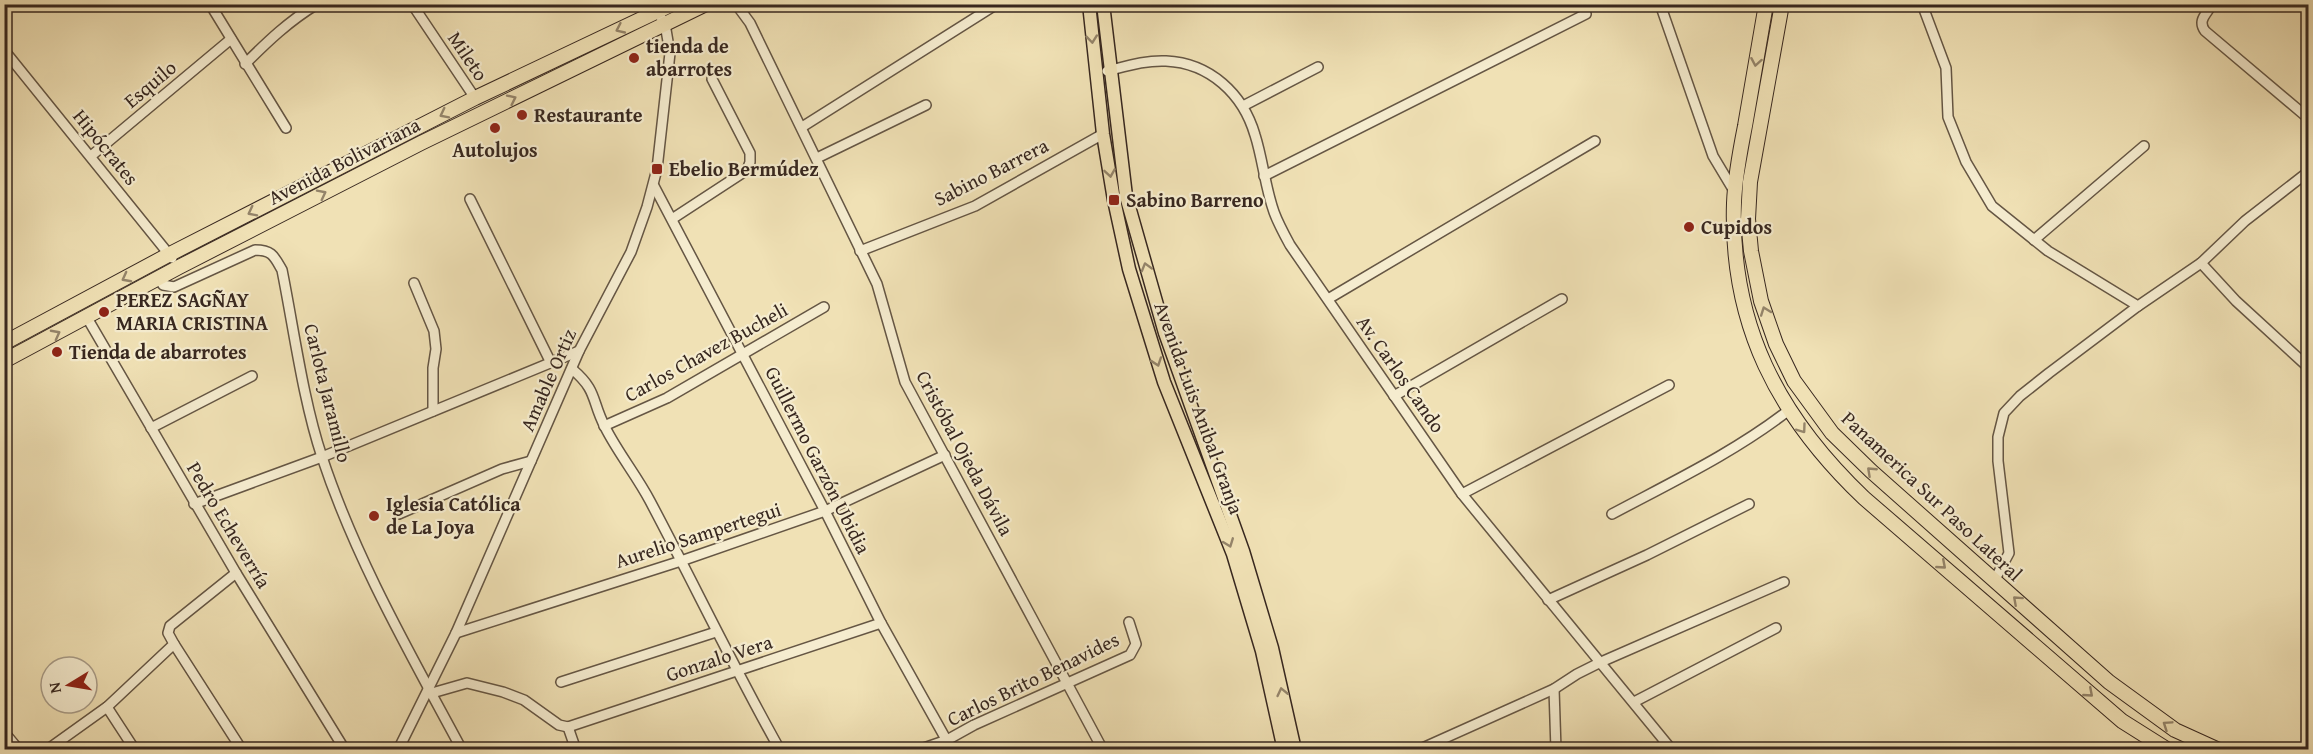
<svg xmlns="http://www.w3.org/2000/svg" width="2313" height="754" font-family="'Gentium Book Plus',serif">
<rect width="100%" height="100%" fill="#f0e1b5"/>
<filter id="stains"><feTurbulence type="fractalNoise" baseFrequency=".00333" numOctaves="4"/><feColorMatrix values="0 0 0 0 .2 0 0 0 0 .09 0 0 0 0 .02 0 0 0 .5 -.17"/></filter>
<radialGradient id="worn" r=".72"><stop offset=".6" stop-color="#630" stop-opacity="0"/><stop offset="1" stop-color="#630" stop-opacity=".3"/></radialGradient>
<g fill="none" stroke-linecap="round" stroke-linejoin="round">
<g stroke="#655644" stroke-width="12">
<g id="minor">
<polyline points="210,4 286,128"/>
<polyline points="412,4 475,98"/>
<polyline points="736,4 750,23 877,284 905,382 1103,750"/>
<polyline points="1660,4 1713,156 1734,191"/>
<polyline points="1922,4 1946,68 1948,117 1966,162 1992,206 2048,251 2138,306 2201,263 2245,221 2308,172"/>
<path d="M2212 4C2207 14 2197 20 2205 31L2308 118"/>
<polyline points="4,50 172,258"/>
<path d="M245 64C268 41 289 21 317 4"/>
<path d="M1107 71C1127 66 1146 60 1166 61 1210 63 1243 94 1255 135 1263 160 1265 187 1274 212 1278 223 1284 234 1290 245L1462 494 1672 750"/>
<polyline points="1243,106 1318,67"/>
<polyline points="802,127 997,4"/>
<polyline points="91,156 231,39"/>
<polyline points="817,158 926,105"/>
<polyline points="1264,176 1586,14"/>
<polyline points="654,186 825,511 881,623 952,750"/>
<polyline points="470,199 551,363"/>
<polyline points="672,219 747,170 750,162 750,153 712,79"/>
<polyline points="2034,240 2144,146"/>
<polyline points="860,251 975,206 1103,134"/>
<polyline points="2201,263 2236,301 2308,367"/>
<path d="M158 278 163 285 174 287 255 250C272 250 274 256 282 270 294 330 303 400 322 457 356 560 411 655 462 750"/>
<polyline points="414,283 434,331 436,349 433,368 433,411"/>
<polyline points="1328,299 1595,141"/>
<polyline points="86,316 236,573 345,750"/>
<path d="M572 369C598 391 591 400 605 427 618 453 637 476 650 501 694 584 734 668 780 750"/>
<polyline points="1394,396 1562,299"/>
<polyline points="604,426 667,398 824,307"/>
<polyline points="151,428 252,376"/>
<polyline points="1462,494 1669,385"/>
<polyline points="194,504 322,457 579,351"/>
<polyline points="399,514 502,469 531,461"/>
<path d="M1612 514C1672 482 1735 452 1789 410"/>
<polyline points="1994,581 2009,553 1998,461 1998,437 2004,413 2020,396 2049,373 2138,306"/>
<polyline points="1548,600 1647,555 1749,504"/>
<polyline points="456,633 681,561 825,511 945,455"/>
<polyline points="174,644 242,750"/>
<polyline points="561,682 716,632"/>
<polyline points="1554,689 1556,750"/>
<polyline points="432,693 467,683 503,692 524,700 559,725 568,727 881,623"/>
<polyline points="1634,702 1776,628"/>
<polyline points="107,707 135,750"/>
<polyline points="568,727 576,750"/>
<polyline points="4,732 19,750"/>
<polyline points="47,750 107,707 174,644 168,633 170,626 236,573"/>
<polyline points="398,750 456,633 579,351 631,252 647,207 657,169 670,53 665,24 653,4"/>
<polyline points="918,750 947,740 974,725 1130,655 1136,644 1129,622"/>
<polyline points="1418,750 1554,689 1577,674 1601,662 1784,582"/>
</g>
</g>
<g stroke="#37271f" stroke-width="15">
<g id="major">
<polyline points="1089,4 1103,134 1114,200 1129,269 1164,382 1233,554 1262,651 1284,750"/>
<polyline points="1103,4 1126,196 1165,333 1243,551 1272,648 1295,750"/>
</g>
</g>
<g stroke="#37271f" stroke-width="16">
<g id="highway">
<path d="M1766 4C1759 45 1752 86 1745 126 1740 151 1735 177 1734 203 1730 325 1778 416 1864 498L2122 721 2168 750"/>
<polyline points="1782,4 1750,182 1748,219 1751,251 1761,301 1776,344 1794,381 1832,433 1871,471 2109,682 2175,730 2219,750"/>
<polyline points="4,343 170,254 475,98 673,4"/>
<polyline points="4,361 179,267 421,143 706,4"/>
</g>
</g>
<use href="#minor" stroke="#f5eccf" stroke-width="9"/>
<use href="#major" stroke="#f0e1b5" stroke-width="12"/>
<use href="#highway" stroke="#f0e1b5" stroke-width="14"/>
</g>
<defs><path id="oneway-chevron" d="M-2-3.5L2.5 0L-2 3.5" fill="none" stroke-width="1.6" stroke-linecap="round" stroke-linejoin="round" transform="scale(1.5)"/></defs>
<g stroke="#94846a">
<use href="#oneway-chevron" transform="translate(620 29) rotate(155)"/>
<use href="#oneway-chevron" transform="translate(1092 39) rotate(84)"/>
<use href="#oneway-chevron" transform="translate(1756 62) rotate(100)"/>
<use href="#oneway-chevron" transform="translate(512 99) rotate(-26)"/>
<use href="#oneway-chevron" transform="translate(444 114) rotate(153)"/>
<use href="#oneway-chevron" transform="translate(1110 173) rotate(81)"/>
<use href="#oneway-chevron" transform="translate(322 194) rotate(-27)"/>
<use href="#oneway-chevron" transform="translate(252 212) rotate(153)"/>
<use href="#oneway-chevron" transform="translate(1146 267) rotate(-106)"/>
<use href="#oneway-chevron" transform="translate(126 278) rotate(152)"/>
<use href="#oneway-chevron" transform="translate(1765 311) rotate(-110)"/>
<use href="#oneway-chevron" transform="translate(56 334) rotate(-28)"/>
<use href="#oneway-chevron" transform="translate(1157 362) rotate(71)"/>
<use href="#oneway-chevron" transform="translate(1802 429) rotate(54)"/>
<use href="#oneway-chevron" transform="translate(1871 471) rotate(-137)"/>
<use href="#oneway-chevron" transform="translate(1229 543) rotate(69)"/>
<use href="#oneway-chevron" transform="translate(1942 565) rotate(41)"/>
<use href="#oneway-chevron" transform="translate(2017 600) rotate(-138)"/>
<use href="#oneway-chevron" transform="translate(1282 692) rotate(-103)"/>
<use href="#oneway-chevron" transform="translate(2089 693) rotate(41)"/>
<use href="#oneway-chevron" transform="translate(2167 725) rotate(-146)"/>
</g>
<g fill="#8f2418" stroke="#f5eccf" stroke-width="2">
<circle cx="634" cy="58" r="6"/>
<circle cx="522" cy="115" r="6"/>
<circle cx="495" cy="128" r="6"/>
<rect x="651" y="163" width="12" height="12" rx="3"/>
<rect x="1108" y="194" width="12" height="12" rx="3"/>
<circle cx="1689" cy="227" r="6"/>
<circle cx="104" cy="312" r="6"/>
<circle cx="57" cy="352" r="6"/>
<circle cx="374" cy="516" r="6"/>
</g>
<g text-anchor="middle" stroke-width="4.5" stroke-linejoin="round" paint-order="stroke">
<g font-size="20" font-weight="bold" fill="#37271f" stroke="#f5eccf" text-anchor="start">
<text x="646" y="53">tienda de<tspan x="646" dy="23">abarrotes</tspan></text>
<text x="534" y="122">Restaurante</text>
<text x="495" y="157" text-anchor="middle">Autolujos</text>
<text x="669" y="176">Ebelio Bermúdez</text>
<text x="1126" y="207">Sabino Barreno</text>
<text x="1701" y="234">Cupidos</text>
<text x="116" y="307">PEREZ SAGÑAY<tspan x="116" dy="23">MARIA CRISTINA</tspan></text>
<text x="69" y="359">Tienda de abarrotes</text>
<text x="386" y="511">Iglesia Católica<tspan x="386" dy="23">de La Joya</tspan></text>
</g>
<g font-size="20" fill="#37271f" stroke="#f5eccf">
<text transform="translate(468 56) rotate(56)" y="7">Mileto</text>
<text transform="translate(150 84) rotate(-40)" y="7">Esquilo</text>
<text transform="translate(106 147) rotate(51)" y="7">Hipócrates</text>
<text transform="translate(344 161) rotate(-27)" y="7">Avenida Bolivariana</text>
<text transform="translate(991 172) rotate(-27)" y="7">Sabino Barrera</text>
<text transform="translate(706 352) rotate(-29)" y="7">Carlos Chavez Bucheli</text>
<text transform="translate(1401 374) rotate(55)" y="7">Av. Carlos Cando</text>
<text transform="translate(548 380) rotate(-66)" y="7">Amable Ortiz</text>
<text transform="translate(328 393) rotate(76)" y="7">Carlota Jaramillo</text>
<text transform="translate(1199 408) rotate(70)" y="7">Avenida Luis Anibal Granja</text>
<text transform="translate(965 453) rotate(62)" y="7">Cristóbal Ojeda Dávila</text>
<text transform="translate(818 460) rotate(63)" y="7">Guillermo Garzón Ubidia</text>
<text transform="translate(1932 496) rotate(43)" y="7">Panamerica Sur Paso Lateral</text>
<text transform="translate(229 525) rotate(59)" y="7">Pedro Echeverría</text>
<text transform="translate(698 535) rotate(-18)" y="7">Aurelio Sampertegui</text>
<text transform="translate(719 658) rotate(-18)" y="7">Gonzalo Vera</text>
<text transform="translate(1033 679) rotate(-26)" y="7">Carlos Brito Benavides</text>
</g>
</g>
<rect width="2313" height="754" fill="none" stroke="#f0e1b5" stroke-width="24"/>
<rect x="6" y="6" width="2301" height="742" fill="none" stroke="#37271f" stroke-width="3"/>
<rect x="12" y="12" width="2289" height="730" fill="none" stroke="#37271f" stroke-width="1.5"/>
<g transform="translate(69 685) rotate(259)"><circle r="28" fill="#f5eccf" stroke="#a99d89" stroke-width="1.5"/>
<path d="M0-4.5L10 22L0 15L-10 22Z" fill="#8f2418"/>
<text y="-9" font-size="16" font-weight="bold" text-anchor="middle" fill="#37271f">N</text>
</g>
<rect width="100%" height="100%" filter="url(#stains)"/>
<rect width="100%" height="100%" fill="url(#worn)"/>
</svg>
